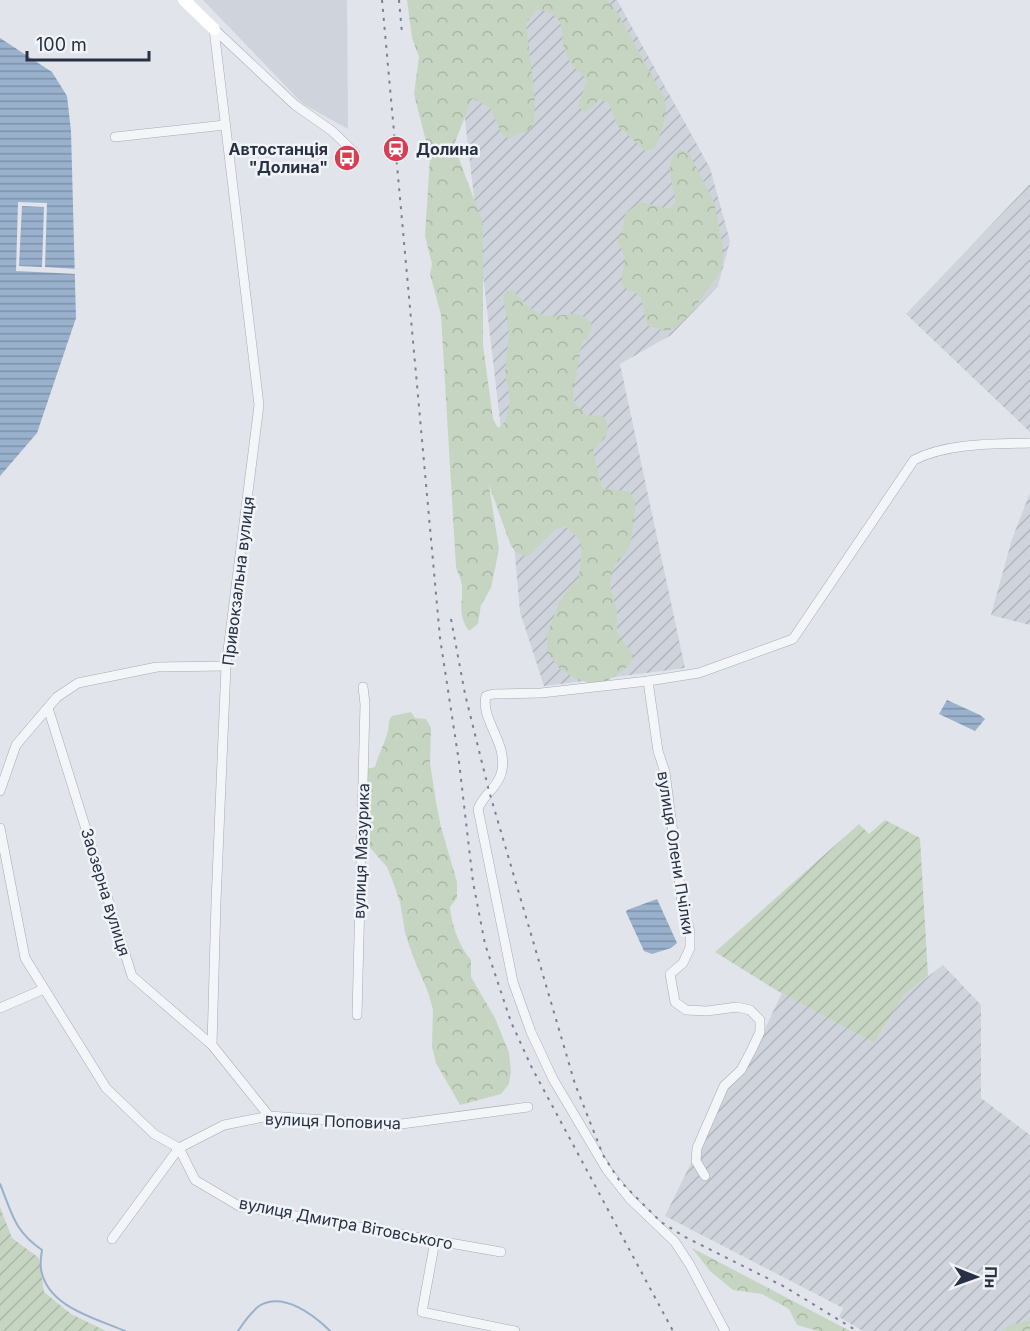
<svg xmlns="http://www.w3.org/2000/svg" width="1030" height="1331" font-family="Inter,sans-serif">
<defs>
<pattern id="industrial-furrows" width="10" height="10" patternUnits="userSpaceOnUse" patternTransform="scale(1.5)"><rect width="10" height="10" fill="#ced3dc"/><path d="M-1 1l2-2M0 10L10 0M9 11l2-2" fill="none" stroke="#b1b6be"/></pattern>
<pattern id="forest-crowns" width="20" height="18" patternUnits="userSpaceOnUse" patternTransform="scale(1.5)"><rect width="20" height="18" fill="#c6d5c1"/><path d="M2 6a3 3 0 1 1 6 0M12 15a3 3 0 1 1 6 0" fill="none" stroke="#aab7a7"/></pattern>
<pattern id="garden-furrows" width="10" height="10" patternUnits="userSpaceOnUse" patternTransform="scale(1.5)"><rect width="10" height="10" fill="#c6d5c1"/><path d="M-1 1l2-2M0 10L10 0M9 11l2-2" fill="none" stroke="#aab7a7"/></pattern>
<pattern id="water-rules" width="6" height="5" patternUnits="userSpaceOnUse" patternTransform="scale(1.5)"><rect width="6" height="5" fill="#99b1cd"/><path d="M0 2.5h6" fill="none" stroke="#7d91a8"/></pattern>
</defs>
<rect width="100%" height="100%" fill="#e1e4ea"/>
<polygon fill="#ced3dc" points="203,0 347,0 348,129 303,104"/>
<g fill="url(#industrial-furrows)">
<polygon points="451,0 617,0 710,168 730,241 718,286 671,335 620,364 685,668 544,686 520,612 513,532"/>
<polygon points="1030,184 1030,432 906,314"/>
<polygon points="1030,493 1030,625 991,615 1012,539"/>
<polygon points="943,965 981,1005 981,1098 1030,1135 1030,1331 863,1331 839,1317 843,1308 665,1216 729,1086 744,1073 782,993 874,1043 904,995"/>
</g>
<g fill="url(#forest-crowns)">
<path d="M407 0H607L617 12 664 98C669 117 661 131 655 148L645 151 617 125 609 104 600 99 586 112 578 107 587 80C581 73 571 66 568 58 555 32 574 18 537 9L526 23 535 102 534 123 528 132 518 133 510 139 502 135 490 108 472 98 454 145 483 224V345L493 419 498 428 505 422 510 401 505 373 509 334 503 295 511 289C519 296 529 309 540 314 560 323 576 302 592 325L589 335 582 343 573 392 574 402 586 415 604 417C613 433 604 439 593 450L602 488 630 492 635 501V511L631 541 628 550 615 565 611 576 610 585 617 613V633L634 656 629 665 622 671 605 682 595 685 577 679 560 669 548 654 547 635 560 600 579 577 582 548 579 539 565 526 556 529 527 557 518 553 511 546 489 485 499 549 491 588 481 605 478 624 469 631C457 614 463 605 462 587 462 581 458 573 456 567L441 315 430 274 432 264 425 236 430 157 414 94 419 57 412 38Z"/>
<path d="M680 149 689 153 714 202 724 252 721 271 690 314 676 328 666 331 648 326 641 298 635 292 629 291 621 285 625 257 617 239 622 232 626 213 641 202 669 209 676 202C673 183 662 163 680 149Z"/>
<path d="M411 712 415 718 426 719 431 728 430 763 436 802 441 827 457 882V898L450 907C451 924 460 948 471 960V977L495 1018 509 1053 511 1072 509 1084 501 1094 460 1105 436 1063 432 1047 433 1009 428 992 412 954 405 932 400 902 393 882 387 867 366 843 363 770 375 767C378 755 384 745 387 734 390 727 387 722 392 716Z"/>
<polygon points="692,1248 850,1331 818,1331 797,1325 789,1309 762,1294 733,1290 710,1271"/>
<polygon points="1030,1318 1030,1331 1002,1331 1010,1325 1028,1321"/>
</g>
<g fill="url(#garden-furrows)">
<polygon points="885,820 920,838 928,976 904,995 874,1043 776,990 715,952 859,824 869,834"/>
<polygon points="0,1207 12,1238 39,1258 44,1292 71,1314 106,1331 0,1331"/>
</g>
<g fill="url(#water-rules)">
<polygon points="0,38 52,72 67,96 71,131 76,318 37,433 0,476"/>
<polygon points="947,700 980,715 985,719 975,731 939,714"/>
<polygon points="657,899 677,943 671,948 652,954 644,951 626,912 627,910"/>
</g>
<path fill="#e1e4ea" fill-rule="evenodd" d="M18 202 47 203 45 267 77 269V274L16 271ZM22 206 44 207 42 267 19 266Z"/>
<g fill="none" stroke-linecap="round" stroke-linejoin="round">
<g stroke="#99b1cd" stroke-width="2">
<path d="M0 1184C12 1213 14 1231 42 1250 41 1256 40 1263 41 1269 47 1307 95 1318 125 1331"/>
<path d="M238 1331C244 1322 250 1313 259 1306 283 1291 314 1315 330 1331"/>
</g>
<g stroke="#a6abb5" stroke-width="10">
<g id="street">
<polyline points="214,29 259,405 226,666 216,902 212,1045 269,1116"/>
<polyline points="214,29 295,105 332,131 355,153"/>
<polyline points="115,137 225,125"/>
<polyline points="648,681 658,751 665,772 682,902 690,932 690,948 683,963 670,974 675,1002 686,1010 707,1011 737,1007 750,1010 760,1020 760,1032 752,1049 741,1070 724,1086 697,1148 696,1161 705,1176"/>
<polyline points="48,708 132,976 212,1045"/>
<polyline points="0,791 16,745 57,697 78,683 157,667 226,666"/>
<polyline points="0,828 25,958 106,1088 154,1134 179,1148"/>
<polyline points="0,1008 44,989"/>
<polyline points="357,1015 365,704 363,687"/>
<polyline points="179,1148 195,1180 239,1206 501,1252"/>
<polyline points="112,1239 179,1148 224,1125 269,1116 394,1125 528,1107"/>
<polyline points="435,1241 422,1312 515,1331"/>
<path d="M725 1331 690 1265 675 1242 630 1199 607 1170 553 1079 531 1032 513 982 478 809C483 795 497 788 501 774 510 744 480 721 486 696L493 694 541 693 648 681 699 673 793 639 914 460C946 443 994 444 1030 443"/>
</g>
</g>
<use href="#street" stroke="#f4f5f8" stroke-width="9"/>
<polyline stroke="#fff" stroke-width="12" points="184,0 214,29"/>
<g stroke="#798395" stroke-width="2" stroke-dasharray="3 6" stroke-linecap="butt">
<polyline points="382,0 440,638 459,762 473,882 485,944 511,1022 532,1068 673,1331"/>
<polyline points="399,0 402,33"/>
<polyline points="451,619 465,694 489,791 575,1084 603,1155 619,1180 661,1222 685,1237 785,1287 857,1331"/>
</g>
</g>
<defs>
<g id="station-disc" transform="scale(1.35)"><circle r="9.5" fill="#d73e51" stroke="#f0f3f8"/><path d="M-3-6H3Q5-6 5-4V2Q5 4 3 4L4.5 6H3L1.5 4h-3L-3 6H-4.5L-3 4Q-5 4-5 2V-4Q-5-6-3-6ZM-3.5-4v3h7v-3ZM-3.5 1v1.5H-2V1ZM2 1v1.5H3.5V1Z" fill="#fff"/></g>
<g id="bus-disc" transform="scale(1.35)"><circle r="9.5" fill="#d73e51" stroke="#f0f3f8"/><path d="M-5-6H5V4H4V6H2V4H-2V6H-4V4H-5ZM-3.5-4V0h7V-4ZM-3.5 1.2v1.5H-2V1.2ZM2 1.2v1.5H3.5V1.2Z" fill="#fff"/></g>
</defs>
<g fill-rule="evenodd">
<use href="#station-disc" x="396" y="149"/>
<use href="#bus-disc" x="347" y="158"/>
</g>
<g text-anchor="middle" stroke-width="5" stroke-linejoin="round" paint-order="stroke">
<g font-size="16" font-weight="bold" fill="#283143" stroke="#f0f3f8" text-anchor="end">
<text x="328" y="155">Автостанція<tspan x="328" dy="18">"Долина"</tspan></text>
<text x="416" y="155" text-anchor="start">Долина</text>
</g>
<g font-size="16" fill="#283143" stroke="#f0f3f8">
<text transform="translate(238 581) rotate(-83)" y="6">Привокзальна вулиця</text>
<text transform="translate(361 851) rotate(-88)" y="6">вулиця Мазурика</text>
<text transform="translate(676 853) rotate(81)" y="6">вулиця Олени Пчілки</text>
<text transform="translate(106 892) rotate(73)" y="6">Заозерна вулиця</text>
<text transform="translate(333 1121) rotate(2)" y="6">вулиця Поповича</text>
<text transform="translate(346 1223) rotate(11)" y="6">вулиця Дмитра Вітовського</text>
</g>
</g>
<g transform="translate(976 1277) rotate(91)" stroke="#f0f3f8" stroke-width="4.5" paint-order="stroke">
<path d="M0-4.5L10 22L0 15L-10 22Z" fill="#283143"/>
<text y="-9" font-size="16" font-weight="bold" text-anchor="middle" fill="#283143">Пн</text>
</g>
<path d="M27 51v9h122v-9" fill="none" stroke="#283143" stroke-width="3"/>
<text x="36" y="51" font-size="18" fill="#283143" stroke="#f0f3f8" stroke-width="4.5" paint-order="stroke">100 m</text>
</svg>
